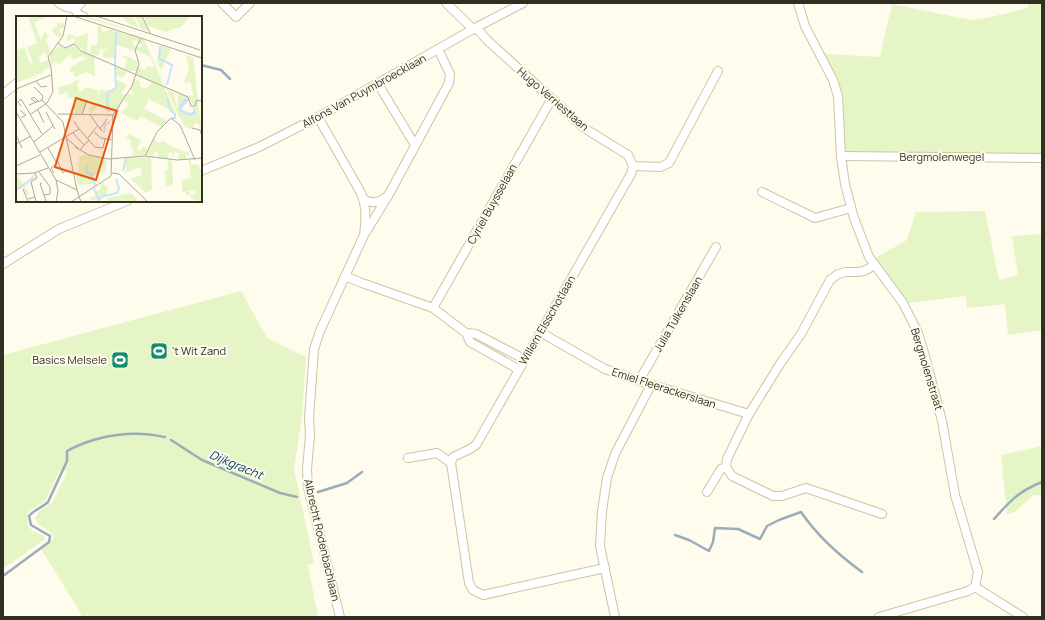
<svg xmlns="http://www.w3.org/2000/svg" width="1045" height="620" font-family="Manrope,sans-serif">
<rect width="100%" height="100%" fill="#fffbed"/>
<g fill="#e6f5c5">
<polygon points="1028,3 1042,3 1042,154 845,155 843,95 825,54 880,57 892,4 950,16 972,20 991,17 1028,8"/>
<polygon points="985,211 999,280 1018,275 1012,236 1042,234 1042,330 1008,335 1005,304 967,308 966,296 908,303 874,259 907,240 916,212"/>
<path d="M241 291 267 338 306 357 302 417 294 469 314 563 308 565 318 617H85L95 608 84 617H82L80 614 81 613 41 549 54 538C51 528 38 529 35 518L39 511 52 503 68 471H59L45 501 29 511C24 527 29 530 44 536L45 539 3 569V355Z"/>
<polygon points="474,337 505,353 506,357 503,357 473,339"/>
<polygon points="1042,446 1042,495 1033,495 1015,512 1007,514 1001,455"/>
</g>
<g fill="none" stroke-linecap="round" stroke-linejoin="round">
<g stroke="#9aadb9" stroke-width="2.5">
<polyline points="201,65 221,70 230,79"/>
<polyline points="171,440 202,460 280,493 297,497"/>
<polyline points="318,492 347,483 362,472"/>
<path d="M994 519C1010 501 1019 491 1042 482"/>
<path d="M675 535 689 540 709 551 713 542 715 528 738 529 760 539 767 526 779 520 801 512C816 534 840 556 862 572"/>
<path d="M3 576 49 542 50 536 31 525 29 516C35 509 42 508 48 502L67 461V451C89 439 118 432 143 434 150 434 158 436 165 437"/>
</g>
<g stroke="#cdc5a2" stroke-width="10">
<g id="minor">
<path d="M59 3C67 8 74 11 81 3"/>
<polyline points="222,3 236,17 250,3"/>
<polyline points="446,3 471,27 479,31 487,40 584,128 628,155 633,166 660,167 669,163 718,71"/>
<polyline points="798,3 805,26 833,80 838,96 841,156 845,184 854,218 869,257 903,303 918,333 925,356 942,421 955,495 978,572 975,587"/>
<polyline points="74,8 79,15 84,17"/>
<polyline points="378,84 415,145"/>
<polyline points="3,94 17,83"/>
<path d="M318 117 361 193C367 206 366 221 364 235L320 331 314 349 309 418 310 435 307 469 308 487 340 617"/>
<polyline points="841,156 1042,158"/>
<polyline points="201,171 259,147 318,117 475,28 523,3"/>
<polyline points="762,192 815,218 851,208"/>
<path d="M363 199C373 204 378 203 386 197"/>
<polyline points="366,232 388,196 449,83 450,74 438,49"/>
<polyline points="3,264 59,229 127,201"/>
<polyline points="345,276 362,283 433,308 466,333 470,342 518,369"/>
<polyline points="433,308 551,100"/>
<polyline points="540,332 605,369 639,381 749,414"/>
<polyline points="466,333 476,334 524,359"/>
<polyline points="639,381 716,247"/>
<polyline points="408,458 437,453 451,463"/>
<polyline points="726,467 732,476 773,496 782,496 806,488 882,514"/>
<polyline points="707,492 721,469 726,467 727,459 749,414 780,364 801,334 830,280 838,274 846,272 857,272 864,271 875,265"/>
<polyline points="605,568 483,595 473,590 469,583 451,463 453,457 470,449 476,445 631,174 633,166"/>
<polyline points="975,587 1023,617"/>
<polyline points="615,617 600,546 602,511 607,478 615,454 651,385"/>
<polyline points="879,617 968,591 975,587"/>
</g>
</g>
<use href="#minor" stroke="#fff" stroke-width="8"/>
</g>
<defs>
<g id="stadium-square" transform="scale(0.9)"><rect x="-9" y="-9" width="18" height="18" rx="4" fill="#168a6c" stroke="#fffbed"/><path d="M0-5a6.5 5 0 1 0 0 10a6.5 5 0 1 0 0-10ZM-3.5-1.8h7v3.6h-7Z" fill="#fff"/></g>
</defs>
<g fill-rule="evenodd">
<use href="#stadium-square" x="159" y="351"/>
<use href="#stadium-square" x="120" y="360"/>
</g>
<g text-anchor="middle" stroke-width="4" stroke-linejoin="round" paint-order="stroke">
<g font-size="11" fill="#322e21" stroke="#fffbed">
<text transform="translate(364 91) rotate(-29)" y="4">Alfons Van Puymbroecklaan</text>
<text transform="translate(553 99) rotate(41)" y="4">Hugo Verriestlaan</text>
<text x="942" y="161">Bergmolenwegel</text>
<text transform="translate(492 204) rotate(-61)" y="4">Cyriel Buysselaan</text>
<text transform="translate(678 314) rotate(-60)" y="4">Julia Tulkenslaan</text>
<text transform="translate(547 320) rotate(-60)" y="4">Willem Elsschotlaan</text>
<text transform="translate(927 369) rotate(73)" y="4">Bergmolenstraat</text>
<text transform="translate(664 388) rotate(18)" y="4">Emiel Fleerackerslaan</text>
<text transform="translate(322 540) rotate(77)" y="4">Albrecht Rodenbachlaan</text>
</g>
<g font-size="11" fill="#322e21" stroke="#fffbed" text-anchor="start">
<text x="172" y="355">'t Wit Zand</text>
<text x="107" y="364" text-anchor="end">Basics Melsele</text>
</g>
<g font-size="12" font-style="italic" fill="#004062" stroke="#fffbed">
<text transform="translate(236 465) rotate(23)" y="4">Dijkgracht</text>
</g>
</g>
<g transform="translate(16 16)">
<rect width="186" height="186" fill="#fffbed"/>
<path d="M12 0H32L18 7 25 24 29 15 33 22 30 23 34 36 31 41 29 36 22 42 25 47 32 44 35 51 27 54 28 56 0 67V34L8 31 14 48 17 47 11 31 21 27ZM63 0 81 3 120 16H119ZM104 0H117L123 12 112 7ZM119 0H126L132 15 125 13ZM127 0H174L165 11 149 16 133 10ZM41 7H48V12L44 13V17L47 19 44 22 39 19 36 13 41 10ZM82 10 86 11V16L92 15V13L124 22 122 26 118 24 116 26 120 31 118 35 99 28V42H87V36L92 32 86 34 85 31 82 40 74 38 75 29H81ZM72 17 71 37 58 28 59 22 50 25 52 18 61 21ZM125 23H128L149 73 120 59 122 51 129 54 131 50 139 52 134 41 119 34 121 30 125 31 126 28 122 27ZM129 24 152 74 158 77 161 94 162 78 177 80 175 67 168 66 173 52 170 39 177 41 186 119 182 107 178 108 176 113 169 111 161 96ZM169 82 175 84 181 98 173 100 163 95V89ZM44 29 47 32 57 29 63 34 78 39 79 61 71 56 59 61 57 56 53 57 55 51 70 42 66 40 58 44 54 39 42 49 40 46 35 48 34 38ZM144 29 155 33 145 54 141 46ZM108 39 122 46 120 55 108 54 111 43 107 41ZM98 50 111 56 107 62 99 59V63L111 69 105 77 110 79 102 94 93 92V95L89 94V90L82 89 74 99 73 90 77 91 75 87 83 86 71 84 66 99 59 98 60 94 57 92 60 84 51 81 52 76 43 79 42 71 55 68 61 64 64 65 61 68 64 76 70 71 82 74 81 82 84 74 98 75 101 65 99 64ZM119 63 124 65V70L129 73 136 67 149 73 160 97 133 83 128 93 152 105 146 111 125 100 121 105 105 97 113 88 108 85 112 77 116 79 118 77 114 74ZM112 118 125 124 121 135 125 134 127 130 132 133 128 139 116 140 118 131 114 132 115 124 110 121ZM138 123 143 127 148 125 156 131 173 137V139H170V143H161L163 137 159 136 155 143 156 137 153 136 152 143 142 141V137L139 135 136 140 130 139ZM69 138 90 143V156L76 160 78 165 75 168 62 169 60 159 62 158 63 141ZM135 141 136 173 130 177 115 163 126 159 125 151 108 157 111 153 108 149 110 142ZM152 143 156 144 157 168 150 170 149 155 152 154ZM173 144H175V149L182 148 186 157V186L175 182V179L180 178 179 174 172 175 175 179H170V175L166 176V164L175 162ZM18 158 20 162 9 170 13 177 11 180 7 172 0 175V162H4L7 170ZM88 167 89 170H92L90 180 82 183H90L75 184 74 181 80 180V176L85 173 84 169ZM115 177 121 184 120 186H93L91 182Z" fill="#e6f5c5" fill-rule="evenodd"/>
<path d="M169 82 173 84 165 93 173 97 177 96V90L181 98 173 100 163 95V89Z" fill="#c7e4fa"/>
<path fill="none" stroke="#c7e4fa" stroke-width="2" d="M143 43 144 30M144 43 156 49 151 69M99 49 100 16M151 82 154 94 159 98V102H156M93 96 91 82 93 76 100 72 99 50M88 117 89 109 94 106M71 149 70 156 76 159 79 170M107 155 110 142M78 172 83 186M0 174 17 162M83 184 85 181 101 177 103 173 100 163"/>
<path fill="none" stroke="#ada99b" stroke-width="1" d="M57 0 186 42M80 0 184 34M126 0 134 17M42 27 49 32 58 28 65 35 172 81 175 90H179L181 84 186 85M20 65 25 71 31 70M18 71 27 80 26 84M0 73 35 59M26 84 47 106 61 174M20 86 15 83 18 81 22 85M13 89 26 84M5 90 2 86 5 83 26 118M4 94 10 99 5 102M22 94 28 107M0 96 40 164 42 175 40 186M30 96 39 113M15 98 31 87 37 76 35 51 32 41 47 20 51 0M42 98 97 99M66 99 71 84M74 99 86 115M97 99 116 70 123 48 119 34 125 22M176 112 184 114 186 120M63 113 79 131 87 132 89 123M84 113 91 103M78 116 85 122 97 124M57 117 68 129M0 119 6 132M72 122 81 110M51 123 62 132M18 126 37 110M0 128 15 120M59 131 73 139 92 143 129 140 161 144 186 142M32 132 41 147M64 134 73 124M24 136 63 113 58 105M129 140 141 116 155 102 164 109 179 144M0 150 24 139M23 156 34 171V178L28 179 30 186M38 157 35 152 42 146 47 157 50 155M96 157 103 158 132 186M0 158 18 157 32 152M40 164 61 174 65 186M26 167 24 168 28 179M7 173 12 186M19 181 15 166 21 162 19 157M12 183 19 181 20 186M55 186 95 160 97 99"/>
<path fill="#e8590c" fill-opacity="0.15" stroke="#e8590c" stroke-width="2" d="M60 82 101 95 80 164 39 151Z"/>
<rect width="186" height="186" fill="none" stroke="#322e21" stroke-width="2"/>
</g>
<rect width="1045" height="620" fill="none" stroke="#322e21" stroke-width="8"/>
</svg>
